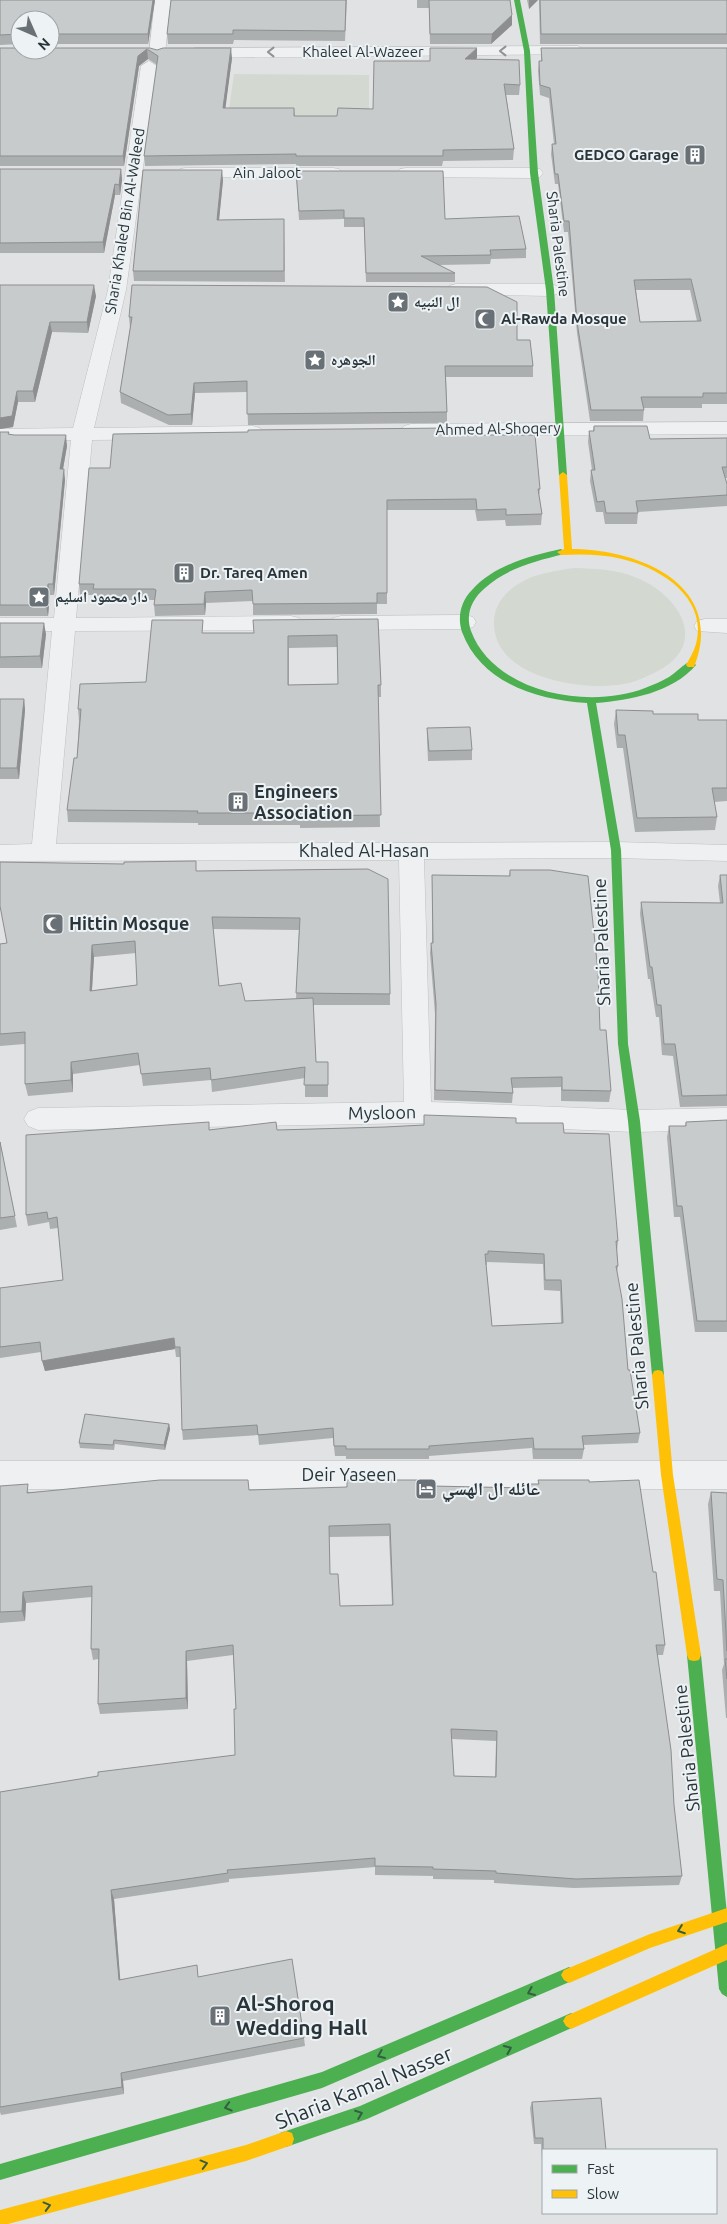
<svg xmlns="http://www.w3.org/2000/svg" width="727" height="2224" font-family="Ubuntu,'Noto Naskh Arabic',sans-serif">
<rect width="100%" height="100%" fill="#e0e2e4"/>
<g fill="#d3d8d1">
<polygon points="234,74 369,75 369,117 228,116"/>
<path d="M574 568C596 569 617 569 637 578 675 593 709 639 663 668 657 672 649 675 643 678 629 685 610 686 595 686 557 685 493 670 494 622 494 605 506 591 520 583 536 573 556 571 574 568Z"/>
</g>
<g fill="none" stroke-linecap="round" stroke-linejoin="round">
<g stroke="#bec0c2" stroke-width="1">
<g id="street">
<polygon points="155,0 171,0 165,53 157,58 149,53"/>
<polygon points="578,46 586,51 584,54 194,58 186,53 194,48"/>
<polygon points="149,61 157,66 126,290 94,428 253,426 260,428 263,432 260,436 253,438 92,440 76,618 291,616 299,618 302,623 299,628 291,630 75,631 56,844 616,842 727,845 727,861 616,858 424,859 431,1102 634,1110 727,1108 727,1130 634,1132 418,1123 38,1130 28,1126 24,1119 28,1112 38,1108 404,1102 399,860 0,861 0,845 32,844 52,631 0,632 0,618 54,618 71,440 0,441 0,429 73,428 108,290 141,66"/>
<polygon points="186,168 333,168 339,169 342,173 339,177 333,178 180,177 177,173 180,169"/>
<polygon points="406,168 534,168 540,169 543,173 540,177 534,178 400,177 397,173 400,169"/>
<polygon points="456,284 550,284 557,286 559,290 557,294 550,296 449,294 447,290 449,286"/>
<polygon points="727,422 727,434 411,436 404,434 401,430 404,426 411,424"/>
<polygon points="465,615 473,617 476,622 473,627 465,629 341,630 333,628 330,623 333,618 341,616"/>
<polygon points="705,619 727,619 727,633 697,631 694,626 697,621"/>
<rect x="0" y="1461" width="727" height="28"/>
</g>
</g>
<use href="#street" fill="#eff0f2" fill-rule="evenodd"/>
<g fill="#4caf50" fill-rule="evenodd">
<polygon points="514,0 520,0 530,51 538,173 554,290 567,475 563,478 559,475 546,290 530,173 524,51"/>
<path d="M561 549 565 552 564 554C536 561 507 568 485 588 472 599 465 614 471 631 494 693 589 710 645 688 653 685 662 681 669 677 675 673 681 667 687 663 691 662 691 662 694 663L696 665C672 693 630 700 596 703L621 850 628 1044 640 1121 664 1375 662 1379 658 1380 654 1379 652 1375 628 1121 618 1044 611 850 587 703C537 700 481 683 462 632 457 617 461 601 472 590 494 565 530 556 561 549Z"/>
<polygon points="694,1649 699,1650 701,1655 727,1914 727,1997 722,1994 719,1989 687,1655 689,1650"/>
<polygon points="569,1967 574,1970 577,1975 574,1980 322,2088 0,2180 0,2164 322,2072"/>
<polygon points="571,2013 576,2016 579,2021 576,2026 367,2119 286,2147 280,2145 278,2139 280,2133 360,2106"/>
</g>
<g fill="#ffc107" fill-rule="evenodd">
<path d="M563 472 567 475 572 549C637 549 727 584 694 667H688L686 665C690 658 694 651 696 644 708 598 661 568 622 559 602 554 581 554 561 555L557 552 564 549 559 475Z"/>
<polygon points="658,1370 662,1371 664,1375 673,1475 701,1655 699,1660 694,1661 689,1660 687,1655 661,1475 652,1375 654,1371"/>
<polygon points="727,1908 727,1922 650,1948 569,1983 564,1980 561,1975 564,1970 650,1934"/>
<polygon points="727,1944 727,1960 571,2029 566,2026 563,2021 566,2016"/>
<polygon points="286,2131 292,2133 294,2139 292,2145 246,2161 8,2224 0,2224 0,2210 246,2145"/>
</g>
</g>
<g fill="#acafaf" fill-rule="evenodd">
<polygon points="0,0 155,0 148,44 50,44 50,20 20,20 20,44 0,45"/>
<polygon points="171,0 347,0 345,41 234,40 233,44 168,44 167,34"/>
<polygon points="417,0 510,0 512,15 512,25 491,44 430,44 429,8 417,8"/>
<polygon points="527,0 538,0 529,9"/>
<polygon points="539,0 727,0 727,44 540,44"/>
<polygon points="0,48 157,50 232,58 225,108 294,108 295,116 337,116 373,109 430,61 430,48 477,58 475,59 520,85 519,95 506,95 514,149 513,160 443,161 442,166 296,166 296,164 145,166 144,156 157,65 148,59 139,66 124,166 0,166"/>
<path d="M541 48H727V404H702V408H644L643 421H590L577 333 568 232H564L558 184H555L551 154 552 144H554L549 98 540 95 538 71 539 61H541ZM636 290H690L697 321 640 322Z"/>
<polygon points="0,169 121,169 122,180 120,195 115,195 104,253 0,253"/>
<polygon points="296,171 445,219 526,249 526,258 491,259 490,264 439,265 455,273 455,282 366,282 364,227 344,227 344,219 299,220"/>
<polygon points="223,180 219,220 284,219 285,282 134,281 133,271"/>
<polygon points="0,285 96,296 88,333 52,332 35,402 18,402 13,427 0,429"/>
<polygon points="129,317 517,340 533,366 533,377 446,377 447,412 447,423 248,425 247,392 195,393 192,425 169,425 121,403 120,392 130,328"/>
<polygon points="594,426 650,439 727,438 727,478 725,478 727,484 727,506 638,512 637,524 605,524 603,512 596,512 590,481 591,470 592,470 588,442 589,431 593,431"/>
<polygon points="0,432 9,432 9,434 67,446 63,469 65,480 54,595 50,595 48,616 0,616"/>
<polygon points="448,435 540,489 539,496 542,514 541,525 506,526 505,520 477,521 475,510 387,510 387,604 377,604 377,614 253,615 253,601 206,603 205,615 155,616 154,605 155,600 94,600 94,595 80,595 79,584 110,468"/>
<path d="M378 619 381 685V697H378L380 827 300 828V825H198V823L68 822 67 810 77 758 79 721 78 709 146 682 204 633H254ZM337 647 338 684 289 685V648Z"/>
<polygon points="0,623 46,634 42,668 0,668"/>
<polygon points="0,699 24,699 25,710 19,779 0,779"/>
<polygon points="616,710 698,720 727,720 727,801 714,802 717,817 715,830 635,832 623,748 617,748 614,724"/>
<polygon points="427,728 472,750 472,760 428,761 427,738"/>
<path d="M0 862 197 871 368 869 390 994V1005H313L316 1062H328V1097H305V1078L212 1092 211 1080 143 1086 140 1065 73 1074V1092L28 1096 25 1084V1044L0 1046V944L7 943 1 910H0ZM213 929 299 930 296 999 245 1001 219 986ZM136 953 137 985 92 991 94 957Z"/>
<polygon points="510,870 600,1030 611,1091 609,1102 561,1101 561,1087 512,1088 513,1093 512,1103 434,1100 435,1014 430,953 431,943 432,943 432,875 509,876"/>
<polygon points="720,875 727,875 727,1106 680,1107 673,1056 662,1055 659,1017 656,1017 650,979 648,979 640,914 641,902 720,903 718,886"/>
<path d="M424 1115 516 1123 564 1133 618 1241 617 1251 618 1266 617 1272 628 1370 640 1433 638 1443 583 1445 584 1449 582 1459H533L532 1448 429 1456V1459H346V1456H335L333 1438 259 1445 258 1435 183 1440 182 1430 180 1357H176L175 1349 45 1371 41 1352 0 1358V1288L63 1280 58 1228 50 1229 49 1222 28 1226 26 1215 209 1130H277L385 1127 424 1125ZM487 1262 543 1264 544 1290 560 1291 561 1323 492 1326 486 1265H487Z"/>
<polygon points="727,1120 727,1332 695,1332 680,1217 674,1217 667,1137 669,1126 685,1126 686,1122"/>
<polygon points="0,1141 17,1227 0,1230"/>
<polygon points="169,1424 170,1429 165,1450 115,1444 114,1450 80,1448 79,1443"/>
<path d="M538 1480 589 1482 653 1572 665 1645 663 1655H657L682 1876 679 1885 574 1888 494 1883V1880L433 1879V1876L375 1875V1867L229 1879V1882L114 1899 120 1980 199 1977 304 2038 305 2046 123 2081 124 2094 1 2115 0 2112V1792L235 1755 236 1709 233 1655 187 1661 188 1709 100 1714 98 1704V1659L93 1660 91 1649 92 1597 26 1603 25 1621 0 1623V1486L30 1492 249 1490 432 1486 524 1488V1484H538ZM389 1536 392 1605 340 1606 330 1574 329 1537ZM452 1739 496 1741 495 1777 454 1776Z"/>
<polygon points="711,1492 727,1493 727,1718 726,1718 722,1670 724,1664 720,1591 714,1591 708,1504"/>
<polygon points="601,2098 543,2150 543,2176 541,2144 534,2144 530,2108 532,2102"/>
</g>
<g fill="#8c8e8f">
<polygon points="153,0 155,0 148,44 148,34"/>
<polygon points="529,0 538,0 529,9"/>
<polygon points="512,15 512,25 491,44 492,34"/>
<polygon points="231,48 232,58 224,119 223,108"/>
<polygon points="477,48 477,58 464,69 465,59"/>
<polygon points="147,49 148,59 139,66 124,166 123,156 138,56"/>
<polygon points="121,169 122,180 120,195 119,185"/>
<polygon points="222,170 223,180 218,230 217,220"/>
<polygon points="115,184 115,195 104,253 103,242"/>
<polygon points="94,285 96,296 88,333 87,322"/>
<polygon points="50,322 52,332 35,402 33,391"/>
<polygon points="194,383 195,393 192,425 191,414"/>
<polygon points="17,391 18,402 13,427 0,429 0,418"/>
<polygon points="66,435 67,446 61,480 60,469"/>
<polygon points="64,469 65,480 54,595 53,584"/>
<polygon points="48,584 50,595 48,616 46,605"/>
<polygon points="205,592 206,603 205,615 204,604"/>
<polygon points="44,623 46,634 42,668 40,656"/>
<polygon points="24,699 25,710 19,779 17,768"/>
<polygon points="92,945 94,957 91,1003 90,991"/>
<polygon points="71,1062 73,1074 73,1092 71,1080"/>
<polygon points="174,1338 175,1349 45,1371 42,1361"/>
<polygon points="169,1424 170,1429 165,1450 164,1445"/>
<polygon points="23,1592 26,1603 25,1621 22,1611"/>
<polygon points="186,1651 187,1661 188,1709 186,1698"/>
<polygon points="111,1890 114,1899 121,1989 119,1980"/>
<polygon points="121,2073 123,2081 124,2094 122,2087"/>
</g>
<g fill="#c8cbcc" stroke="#8c8e8f" fill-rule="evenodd">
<polygon points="0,0 153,0 148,34 50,34 50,20 20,20 20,37 19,34 0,35"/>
<polygon points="171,0 346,0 345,31 233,30 233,34 167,34"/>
<polygon points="429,0 510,0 512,15 492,34 430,34"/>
<polygon points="540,0 727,0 727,34 541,34"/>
<polygon points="0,48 20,48 20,50 50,50 50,48 150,48 157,50 163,48 231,48 223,108 294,108 294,116 337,116 338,108 373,109 374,61 430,61 430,48 477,48 465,59 519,60 520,85 504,84 514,149 443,150 443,156 296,156 296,154 144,156 158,56 147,49 138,56 123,156 0,156"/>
<path d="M541 48H727V393H703V397H641L644 410H591L577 322 569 221H564L558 174H555L552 144H556L550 88 540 85 539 61H542ZM691 279 701 321 640 322 634 280Z"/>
<polygon points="0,169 121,169 119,185 115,184 103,242 0,243"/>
<polygon points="143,170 222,170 217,220 284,219 284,271 133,271"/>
<polygon points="296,171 443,171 445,219 519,216 526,249 490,250 491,255 421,256 455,273 366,273 364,218 344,218 344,210 299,211"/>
<polygon points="0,285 94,285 87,322 50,322 33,391 17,391 12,416 0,418"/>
<polygon points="132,285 487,287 517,302 517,340 530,340 533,366 445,366 447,412 247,414 247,381 194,383 191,414 168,415 120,392 132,317 129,317"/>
<polygon points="594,426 647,426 650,439 727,438 727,467 722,467 727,484 727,495 636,501 638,513 606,513 604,501 597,502 591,470 595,470 589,431 594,431"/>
<polygon points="448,428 448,435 535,435 540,489 538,489 542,514 506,515 506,509 477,510 476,499 387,500 387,593 377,593 377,603 253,604 252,590 205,592 204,604 154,605 156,590 154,589 93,589 94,584 79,584 89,468 110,468 113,434 248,432 248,430"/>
<polygon points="0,432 9,432 8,434 14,435 66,435 60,469 64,469 53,584 48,584 46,605 0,605"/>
<path d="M378 619 381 685H378L381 815 300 816V813H197L198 811 67 810 74 758H77L81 709H78L80 684 146 682 152 620H203L202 633H254L253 620ZM337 635 338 684 288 685V636Z"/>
<polygon points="0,623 44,623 40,656 0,657"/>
<polygon points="0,699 24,699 17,768 0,768"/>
<polygon points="616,710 653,711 653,714 698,714 698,720 727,720 727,788 712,788 717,817 637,818 625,735 618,735"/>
<polygon points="470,727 472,750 429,751 427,728"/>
<path d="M196 861V871L368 869 388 879 390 994 296 993 300 918 212 917 219 986 241 983 245 1001 313 998 316 1062H328V1085H304L305 1067 211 1080 210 1068 141 1074 138 1053 71 1062V1080L25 1084V1032L0 1034V944L7 943 0 906V862L124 864V862ZM135 941 137 985 90 991 92 945Z"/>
<polygon points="510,870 550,870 588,876 598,972 600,1030 606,1030 611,1091 562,1090 562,1077 511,1078 513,1093 435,1090 436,1004 431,943 433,943 432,875 510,876"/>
<polygon points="720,875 727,875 727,1095 682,1096 675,1044 664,1044 661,1005 657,1005 652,967 650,967 641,902 723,903"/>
<path d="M424 1115 516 1118V1123H563L564 1133 609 1134 618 1241H616L618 1266H616L622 1299 628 1370H630L640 1433 582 1436 584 1449H534L533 1438 429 1446V1449H346V1446H334L333 1428 258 1435 257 1425 182 1430 180 1347H175L174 1338 42 1361 40 1342 0 1347V1288L63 1280 57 1217 48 1219 47 1212 26 1215V1135L209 1122V1130L276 1122 277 1130 385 1127 424 1125ZM488 1251 544 1254 545 1280H561L563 1323 492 1326 485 1254H488Z"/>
<polygon points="727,1120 727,1321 697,1321 682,1206 677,1206 669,1126 686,1126 686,1122"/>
<polygon points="0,1142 15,1216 0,1218"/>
<polygon points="85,1414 169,1424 164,1445 114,1440 113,1445 79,1443"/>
<path d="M160 1480H248L249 1490 347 1487V1480H431L432 1486 525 1488 524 1484H539L538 1480H589V1482L639 1480 653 1572H656L665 1645H656L671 1750 674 1805 682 1876 576 1879 496 1873V1871L433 1869V1867L375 1866V1858L227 1870 228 1873 111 1890 119 1980 197 1965 198 1977 292 1959 304 2038 121 2073 122 2087 0 2107V1792L98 1776V1772L235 1755 234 1709H236L233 1645 186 1651V1698L98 1704 99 1649H91L92 1586 23 1592 22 1611 0 1612V1486L28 1484 27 1493ZM390 1524 393 1605 340 1606 338 1574H330L329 1526ZM451 1729 497 1731 496 1777 454 1776Z"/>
<polygon points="711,1492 727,1493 727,1651 723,1580 717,1579"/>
<polygon points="725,1659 727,1659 727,1679"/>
<polygon points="601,2098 606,2150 543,2150 543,2138 535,2138 532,2102"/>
</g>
<defs><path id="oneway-chevron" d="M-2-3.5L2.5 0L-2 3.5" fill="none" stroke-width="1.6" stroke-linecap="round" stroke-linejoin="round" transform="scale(1.25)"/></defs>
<g stroke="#8c9296">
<use href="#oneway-chevron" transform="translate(503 51) rotate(180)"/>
<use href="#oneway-chevron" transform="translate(271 52) rotate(180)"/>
</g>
<g stroke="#355f42">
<use href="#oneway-chevron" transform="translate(681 1930) rotate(160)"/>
<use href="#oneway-chevron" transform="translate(531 1992) rotate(157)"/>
<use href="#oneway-chevron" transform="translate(508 2049) rotate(-24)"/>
<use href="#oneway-chevron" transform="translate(381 2055) rotate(157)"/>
<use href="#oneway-chevron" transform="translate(228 2107) rotate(164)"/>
<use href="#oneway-chevron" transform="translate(359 2114) rotate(-21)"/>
<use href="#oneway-chevron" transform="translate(204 2164) rotate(-15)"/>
<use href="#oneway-chevron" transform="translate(47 2206) rotate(-15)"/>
</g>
<defs>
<g id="building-square" transform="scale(1.125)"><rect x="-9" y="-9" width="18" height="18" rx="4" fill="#697176" stroke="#edf2f4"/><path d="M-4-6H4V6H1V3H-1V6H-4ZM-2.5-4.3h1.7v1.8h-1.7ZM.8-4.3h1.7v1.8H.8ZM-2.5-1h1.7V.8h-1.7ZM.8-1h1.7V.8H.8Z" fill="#fff"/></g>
<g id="sight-square" transform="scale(1.125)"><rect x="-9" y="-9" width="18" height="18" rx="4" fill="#697176" stroke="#edf2f4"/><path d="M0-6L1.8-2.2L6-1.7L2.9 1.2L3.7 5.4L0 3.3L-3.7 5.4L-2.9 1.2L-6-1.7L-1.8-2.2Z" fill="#fff"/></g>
<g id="mosque-square" transform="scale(1.125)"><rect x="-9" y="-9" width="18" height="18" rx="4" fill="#697176" stroke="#edf2f4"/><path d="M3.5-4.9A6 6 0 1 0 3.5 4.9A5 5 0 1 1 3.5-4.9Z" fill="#fff"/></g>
<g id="hotel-square" transform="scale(1.125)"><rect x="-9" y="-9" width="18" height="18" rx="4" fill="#697176" stroke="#edf2f4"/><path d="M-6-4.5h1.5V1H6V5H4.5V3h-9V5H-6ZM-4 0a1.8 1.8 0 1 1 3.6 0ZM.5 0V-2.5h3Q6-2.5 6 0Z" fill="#fff"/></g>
</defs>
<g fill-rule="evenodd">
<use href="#building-square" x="695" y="155"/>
<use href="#sight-square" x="398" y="302"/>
<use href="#mosque-square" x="485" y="319"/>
<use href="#sight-square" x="315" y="360"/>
<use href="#building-square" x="184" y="573"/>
<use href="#sight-square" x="39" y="597"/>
<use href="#building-square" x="238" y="802"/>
<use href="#mosque-square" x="53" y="924"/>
<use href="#hotel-square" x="426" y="1489"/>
<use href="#building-square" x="220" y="2016"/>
</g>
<g text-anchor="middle" stroke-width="4" stroke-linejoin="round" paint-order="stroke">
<g font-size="15" fill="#29343b" stroke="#edf2f4">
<text x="363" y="57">Khaleel Al-Wazeer</text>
<text x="267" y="178">Ain Jaloot</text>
<text transform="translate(125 221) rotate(-81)" y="5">Sharia Khaled Bin Al-Waleed</text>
<text transform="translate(558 244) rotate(83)" y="5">Sharia Palestine</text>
<text transform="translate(498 429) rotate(-1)" y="5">Ahmed Al-Shoqery</text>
</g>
<g font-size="15" font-weight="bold" fill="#29343b" stroke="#edf2f4" text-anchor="start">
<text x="679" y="160" text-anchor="end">GEDCO Garage</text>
<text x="414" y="307">ال النبيه</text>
<text x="501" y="324">Al-Rawda Mosque</text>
<text x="331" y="365">الجوهره</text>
<text x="200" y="578">Dr. Tareq Amen</text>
<text x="55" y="602">دار محمود اسليم</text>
</g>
<g font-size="18" font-weight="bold" fill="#29343b" stroke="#edf2f4" text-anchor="start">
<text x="254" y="798">Engineers<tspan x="254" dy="21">Association</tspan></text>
<text x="69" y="930">Hittin Mosque</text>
<text x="442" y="1495">عائله ال الهسي</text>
</g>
<g font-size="18" fill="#29343b" stroke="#edf2f4">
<text x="364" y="857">Khaled Al-Hasan</text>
<text transform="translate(602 942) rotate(-92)" y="6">Sharia Palestine</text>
<text transform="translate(382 1113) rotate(-1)" y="6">Mysloon</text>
<text transform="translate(637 1346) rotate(-95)" y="6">Sharia Palestine</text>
<text x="349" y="1481">Deir Yaseen</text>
<text transform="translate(687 1748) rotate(-96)" y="6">Sharia Palestine</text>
</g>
<g font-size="21" font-weight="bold" fill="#29343b" stroke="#edf2f4" text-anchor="start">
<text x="236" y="2011">Al-Shoroq<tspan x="236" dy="24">Wedding Hall</tspan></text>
</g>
<g font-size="21" fill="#29343b" stroke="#edf2f4">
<text transform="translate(364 2088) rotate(-22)" y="7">Sharia Kamal Nasser</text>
</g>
</g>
<rect x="542" y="2149" width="175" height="65" fill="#edf2f4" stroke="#9fa6aa"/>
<rect x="552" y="2165" width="25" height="8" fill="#4caf50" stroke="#9fa6aa"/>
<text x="587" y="2174" font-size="15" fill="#29343b">Fast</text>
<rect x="552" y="2190" width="25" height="8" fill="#ffc107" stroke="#9fa6aa"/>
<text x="587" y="2199" font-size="15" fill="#29343b">Slow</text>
<g transform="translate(35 35) rotate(135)"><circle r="24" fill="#edf2f4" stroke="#9fa6aa"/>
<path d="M0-4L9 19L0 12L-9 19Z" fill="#697176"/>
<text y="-8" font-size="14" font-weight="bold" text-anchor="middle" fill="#29343b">N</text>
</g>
</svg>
